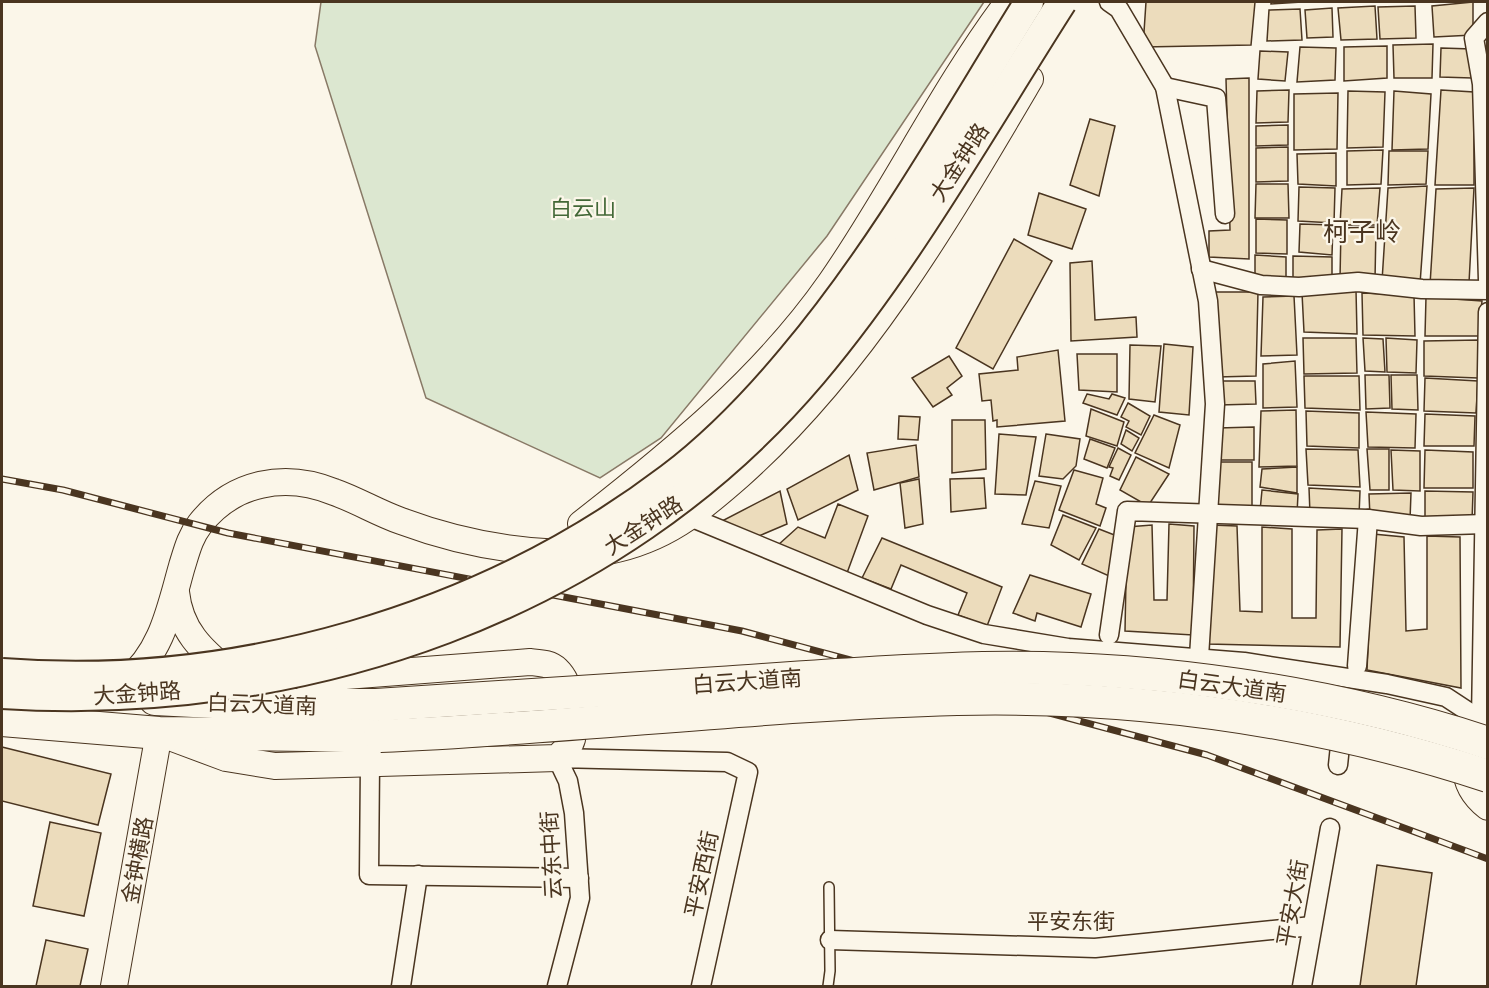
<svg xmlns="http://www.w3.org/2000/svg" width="1489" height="988" font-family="'Alegreya Sans','Noto Sans SC',sans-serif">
<rect width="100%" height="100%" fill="#fbf6e9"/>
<polygon fill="#dce7d0" stroke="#887966" stroke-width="1.5" points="321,2 984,2 827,236 661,438 600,478 426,398 315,46"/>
<g fill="#ecdcbc" stroke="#4a3520" stroke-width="1.5">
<polygon points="1146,2 1255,2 1251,45 1143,47"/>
<polygon points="1271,2 1302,2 1271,4"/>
<polygon points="1473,2 1473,35 1434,37 1432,6"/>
<polygon points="1375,6 1377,39 1341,40 1338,8"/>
<polygon points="1415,6 1416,38 1380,39 1378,7"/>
<polygon points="1332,8 1333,37 1307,38 1305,10"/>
<polygon points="1300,9 1302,40 1267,41 1269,10"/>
<polygon points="1433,44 1432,78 1394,78 1393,45"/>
<polygon points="1387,46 1387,78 1344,81 1344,47"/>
<polygon points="1300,47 1336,48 1335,80 1297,82"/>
<polygon points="1441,48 1472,49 1472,78 1440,77"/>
<polygon points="1260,51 1288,52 1285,81 1258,79"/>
<polygon points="1249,78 1249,259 1209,257 1209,231 1230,230 1226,79"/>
<polygon points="1289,90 1288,122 1256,123 1257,91"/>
<polygon points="1441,90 1474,92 1474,185 1435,185"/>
<polygon points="1348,91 1385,92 1383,147 1347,148"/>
<polygon points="1394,91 1431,94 1428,149 1392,150"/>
<polygon points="1338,93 1337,149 1294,150 1294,94"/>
<polygon points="1090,119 1115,126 1099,196 1070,185"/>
<polygon points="1288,125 1288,145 1256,146 1256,126"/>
<polygon points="1288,147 1288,181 1256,182 1256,148"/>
<polygon points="1383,150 1381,184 1347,185 1347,151"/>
<polygon points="1389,151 1428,151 1426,184 1388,185"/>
<polygon points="1336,153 1336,186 1298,184 1297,154"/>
<polygon points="1256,184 1288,184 1289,218 1255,218"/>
<polygon points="1427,186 1420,284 1382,281 1388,188"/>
<polygon points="1299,187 1335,188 1334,223 1298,221"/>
<polygon points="1380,188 1377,225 1340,225 1342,189"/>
<polygon points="1474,188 1469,283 1430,285 1436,189"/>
<polygon points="1039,193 1086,209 1072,249 1028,235"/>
<polygon points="1256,219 1287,220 1287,254 1256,253"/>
<polygon points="1300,224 1333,225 1332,255 1299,252"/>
<polygon points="1376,227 1375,280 1340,279 1341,228"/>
<polygon points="1014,239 1052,261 993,369 956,348"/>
<polygon points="1255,255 1286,257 1286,282 1255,279"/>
<polygon points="1293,256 1332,257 1332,281 1293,282"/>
<polygon points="1092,261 1095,320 1136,317 1137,337 1071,341 1070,263"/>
<polygon points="1356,290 1357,334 1304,332 1302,293"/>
<polygon points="1213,292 1258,292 1256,376 1217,377"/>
<polygon points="1362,293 1414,295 1415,336 1363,335"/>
<polygon points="1294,296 1297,355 1261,356 1263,297"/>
<polygon points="1426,297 1482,301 1479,336 1425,336"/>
<polygon points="1303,338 1356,338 1357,373 1304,374"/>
<polygon points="1363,338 1383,339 1385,372 1365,371"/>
<polygon points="1386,338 1417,340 1416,373 1387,372"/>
<polygon points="1479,340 1478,378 1424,376 1424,341"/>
<polygon points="1164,344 1193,347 1189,415 1159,412"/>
<polygon points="1130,345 1161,346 1155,402 1129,399"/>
<polygon points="1058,350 1065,421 997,427 997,420 993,421 991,400 982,401 979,374 1018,370 1017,357"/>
<polygon points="1077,354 1117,354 1117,392 1079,390"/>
<polygon points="949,356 962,376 947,388 952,395 933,407 912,378"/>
<polygon points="1295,361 1297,407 1263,408 1263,364"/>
<polygon points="1365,375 1389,375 1390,408 1366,409"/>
<polygon points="1391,375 1417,375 1418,410 1392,409"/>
<polygon points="1304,376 1359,376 1360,410 1305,408"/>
<polygon points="1425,378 1478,381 1476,413 1424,411"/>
<polygon points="1217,381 1255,381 1256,404 1219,405"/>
<polygon points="1087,394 1109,399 1112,394 1125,398 1117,415 1083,403"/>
<polygon points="1128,403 1150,416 1141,435 1126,427 1129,421 1121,417"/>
<polygon points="1091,409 1124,422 1117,446 1086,436"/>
<polygon points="1296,410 1297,466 1259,467 1261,411"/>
<polygon points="1306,411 1359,413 1359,448 1307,446"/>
<polygon points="1366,412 1416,414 1415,448 1368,447"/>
<polygon points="1425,414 1475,416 1474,446 1424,446"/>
<polygon points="1154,415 1180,425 1169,468 1135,453"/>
<polygon points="899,416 920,417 918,440 898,439"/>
<polygon points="952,420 985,420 986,469 952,473"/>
<polygon points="1254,427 1254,460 1219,460 1218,428"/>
<polygon points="1126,430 1139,438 1132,451 1121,444"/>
<polygon points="999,434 1036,437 1026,495 995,494"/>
<polygon points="1046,434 1080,439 1076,466 1063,479 1039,476"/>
<polygon points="1090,439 1115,448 1107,468 1084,459"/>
<polygon points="916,445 919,477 874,490 867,453"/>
<polygon points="1118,448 1131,455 1119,480 1110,476 1113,468 1109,467"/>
<polygon points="1306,449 1358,450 1360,487 1308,485"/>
<polygon points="1367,449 1389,449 1389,490 1370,490"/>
<polygon points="1391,450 1420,451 1420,491 1393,490"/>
<polygon points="1425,450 1473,452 1473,488 1424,488"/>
<polygon points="849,455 858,490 798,520 787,489"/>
<polygon points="1136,457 1169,474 1148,506 1120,490"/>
<polygon points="1219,462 1252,462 1252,511 1215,510"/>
<polygon points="1297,467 1297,493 1260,487 1262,469"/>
<polygon points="1074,470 1103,478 1096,504 1106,508 1100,526 1059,510"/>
<polygon points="984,478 986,508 951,512 950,479"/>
<polygon points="919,479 923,524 905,528 900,483"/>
<polygon points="1035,481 1061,486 1049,528 1022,524"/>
<polygon points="1309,488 1360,491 1359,516 1310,514"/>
<polygon points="1262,490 1298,494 1297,514 1260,511"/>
<polygon points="780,491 787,524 754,538 722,521"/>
<polygon points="1425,491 1473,492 1472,521 1425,522"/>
<polygon points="1411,493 1410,520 1370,517 1369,494"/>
<polygon points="838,504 868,516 847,573 777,546 798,527 825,538"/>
<polygon points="1063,515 1096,528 1079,560 1051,545"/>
<polygon points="1169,524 1194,526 1193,635 1125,631 1127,527 1152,525 1154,600 1167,600"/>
<polygon points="1211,525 1237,526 1240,611 1262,612 1262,527 1292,529 1292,618 1316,618 1317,530 1342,529 1340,647 1207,644"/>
<polygon points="1099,529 1117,536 1109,576 1082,564"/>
<polygon points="1373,534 1404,537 1406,631 1427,629 1427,536 1460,537 1461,688 1367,670"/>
<polygon points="882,538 1002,587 987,626 958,615 967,593 901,565 891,589 862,578"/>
<polygon points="1030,575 1091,594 1081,627 1037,613 1035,621 1013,613"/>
<polygon points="2,747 111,774 98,825 2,801"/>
<polygon points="50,822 101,833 84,916 33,906"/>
<polygon points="1377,865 1432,873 1416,986 1360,986"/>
<polygon points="46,940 88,949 80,986 36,986"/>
</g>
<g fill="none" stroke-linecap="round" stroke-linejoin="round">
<g stroke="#4a3520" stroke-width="12">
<polyline id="lane" points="828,986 830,971 829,887"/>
</g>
<g stroke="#4a3520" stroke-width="21">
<g id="street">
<polyline points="1109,2 1119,9 1165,87 1208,301 1215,404 1199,657"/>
<polyline points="1488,22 1474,38 1482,84 1488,280"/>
<polyline points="1165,87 1216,98 1225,214"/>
<polyline points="1201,269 1261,285 1299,287 1358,282 1422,289 1488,290"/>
<polyline points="690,517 927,615 984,634 1068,648 1244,662 1387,684 1446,697 1481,720"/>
<polyline points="1109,635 1127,511 1368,519 1421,526 1485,524"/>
<polyline points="1357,666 1368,519"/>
<polyline points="1481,720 1488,312"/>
<polyline points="370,763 369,875 579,878"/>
<polyline points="1338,765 1342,727"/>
<polyline points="830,940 1095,948 1312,926"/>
<polyline points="401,986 418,875"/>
<polyline points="557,986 580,898 574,813 568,781 557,758 727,762 748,772 701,986"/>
<polyline points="1302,986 1330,828"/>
</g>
</g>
<g stroke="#4a3520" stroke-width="28">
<g id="secondary">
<path d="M581 524C673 452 764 378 831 282 894 191 942 90 1008 2"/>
<path d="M608 551C665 540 698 512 740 475 863 365 947 220 1030 79"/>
<path d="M176 592C180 630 201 650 230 673"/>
<path d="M126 681C162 653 170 608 182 566 187 550 190 537 200 524 233 482 285 472 334 492 357 500 378 513 401 521 452 540 506 551 560 553"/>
<path d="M1488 722 1481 720C1465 753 1455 781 1488 807"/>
<path d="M114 986 159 733 226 758 275 766 557 758C563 752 570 747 572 739 576 720 572 684 557 670 550 663 540 663 530 662L306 679"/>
</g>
</g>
<g stroke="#4a3520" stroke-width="34">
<g id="highway">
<polyline points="155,699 271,705 376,705"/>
<polyline points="2,720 159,733 380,736"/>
</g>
</g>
<use href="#lane" stroke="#fbf6e9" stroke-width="9"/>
<use href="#street" stroke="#fbf6e9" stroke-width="18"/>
<use href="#secondary" stroke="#fbf6e9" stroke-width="26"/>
<use href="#highway" stroke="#fbf6e9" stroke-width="32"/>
<g stroke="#4a3520" stroke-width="7">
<polyline id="rail" points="2,479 63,490 228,533 742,631 1207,755 1488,859"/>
</g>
<use href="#rail" stroke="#fbf6e9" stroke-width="4.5" stroke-dasharray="14" stroke-linecap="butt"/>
<g stroke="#4a3520" stroke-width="32" stroke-linecap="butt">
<g id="primary-bridge">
<path d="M2 673C236 691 483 620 670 478 715 444 757 400 792 358 884 249 954 122 1029 2"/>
<path d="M2 694C302 713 614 608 812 374 908 260 982 127 1062 2"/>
</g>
</g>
<g stroke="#4a3520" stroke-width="34" stroke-linecap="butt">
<g id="highway-bridge">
<path d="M376 705C490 698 604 690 719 683 807 677 895 670 983 668 1148 665 1331 691 1488 743"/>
<path d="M380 736C572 728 765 704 957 699 1136 695 1317 720 1488 776"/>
</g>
</g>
<use href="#primary-bridge" stroke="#fbf6e9" stroke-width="28"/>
<use href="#highway-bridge" stroke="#fbf6e9" stroke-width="32"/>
</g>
<g text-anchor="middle" stroke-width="4.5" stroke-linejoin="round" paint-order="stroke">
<g font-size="22" fill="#4a3520" stroke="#fbf6e9">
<text transform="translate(959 162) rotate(-57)" y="8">大金钟路</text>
<text transform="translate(643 525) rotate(-33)" y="8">大金钟路</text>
<text transform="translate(747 681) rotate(-4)" y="8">白云大道南</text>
<text transform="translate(1232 686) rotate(8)" y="8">白云大道南</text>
<text transform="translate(137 693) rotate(-4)" y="8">大金钟路</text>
<text transform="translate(262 704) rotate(2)" y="8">白云大道南</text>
<text transform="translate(551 855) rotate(-93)" y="8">云东中街</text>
<text transform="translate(137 860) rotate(-80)" y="8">金钟横路</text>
<text transform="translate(701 874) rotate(-78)" y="8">平安西街</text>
<text transform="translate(1292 903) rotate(-80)" y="8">平安大街</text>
<text x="1071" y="929">平安东街</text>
</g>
<g font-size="22" fill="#436837" stroke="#fbf6e9">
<text x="583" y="216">白云山</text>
</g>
<g font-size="26" fill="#4a3520" stroke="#fbf6e9">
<text x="1362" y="241">柯子岭</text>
</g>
</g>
<rect width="1489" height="988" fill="none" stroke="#4a3520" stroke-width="6"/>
</svg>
